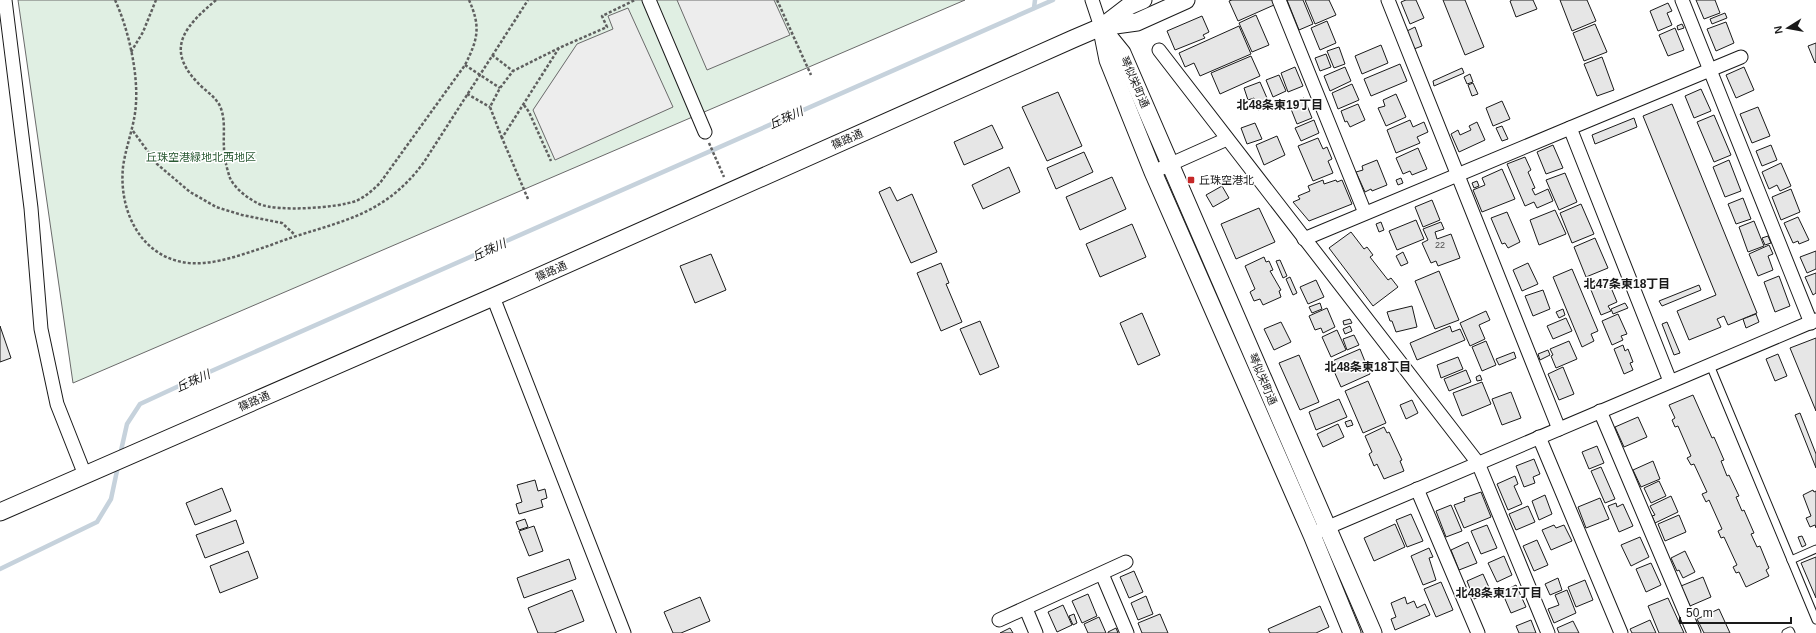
<svg xmlns="http://www.w3.org/2000/svg" width="1816" height="633" font-family="Helvetica,'Noto Sans JP',sans-serif">
<rect width="100%" height="100%" fill="#fff"/>
<polygon fill="#e0efe3" stroke="#6a6a6a" points="18,0 965,0 73,383"/>
<g fill="#ededed" stroke="#6a6a6a">
<polygon points="677,0 774,0 790,35 707,70"/>
<polygon points="628,8 673,107 555,160 533,110 577,44 613,29 608,16"/>
</g>
<g fill="none" stroke-linecap="round" stroke-linejoin="round">
<g stroke="#c6d2dc" stroke-width="4.5">
<polyline points="1034,8 1035,0"/>
<polyline points="120,455 127,424 140,404 207,373 1053,0"/>
<polyline points="0,569 97,522 111,499 118,466"/>
</g>
</g>
<g fill="#e6e6e6" stroke="#1a1a1a">
<polygon points="1232,0 1272,0 1274,5 1238,21 1229,1"/>
<polygon points="1287,0 1303,0 1313,24 1299,30"/>
<polygon points="1305,0 1329,0 1336,15 1315,24"/>
<polygon points="1406,0 1416,0 1424,18 1410,24 1401,2"/>
<polygon points="1443,0 1465,0 1484,47 1465,55"/>
<polygon points="1512,0 1533,0 1537,9 1516,17 1510,1"/>
<polygon points="1560,0 1587,0 1596,21 1572,31"/>
<polygon points="1696,0 1715,0 1720,13 1704,19"/>
<polygon points="1668,3 1672,11 1667,13 1672,25 1658,31 1650,11"/>
<polygon points="1725,13 1727,18 1712,24 1710,19"/>
<polygon points="1256,15 1269,45 1252,52 1239,23"/>
<polygon points="1202,16 1209,32 1203,35 1205,38 1175,50 1167,31"/>
<polygon points="1327,21 1336,43 1320,50 1311,28"/>
<polygon points="1726,22 1734,43 1716,51 1707,29"/>
<polygon points="1595,24 1607,52 1584,61 1573,33"/>
<polygon points="1682,24 1684,28 1678,30 1677,26"/>
<polygon points="1239,26 1251,54 1200,76 1194,63 1185,67 1179,53"/>
<polygon points="1415,27 1422,46 1414,49 1407,31"/>
<polygon points="1675,28 1684,50 1668,56 1659,35"/>
<polygon points="1816,43 1816,62 1815,63 1808,46"/>
<polygon points="1381,45 1388,63 1362,74 1355,56"/>
<polygon points="1339,47 1345,64 1334,68 1327,51"/>
<polygon points="1326,54 1331,67 1320,71 1315,58"/>
<polygon points="1251,56 1260,76 1220,94 1211,73"/>
<polygon points="1602,57 1614,90 1597,96 1584,64"/>
<polygon points="1400,64 1407,81 1371,96 1364,79"/>
<polygon points="1295,67 1303,86 1288,92 1281,73"/>
<polygon points="1345,67 1351,81 1330,91 1324,76"/>
<polygon points="1744,67 1754,90 1736,98 1726,75"/>
<polygon points="1462,68 1464,73 1434,86 1433,81"/>
<polygon points="1470,74 1473,82 1467,84 1464,77"/>
<polygon points="1279,75 1286,91 1273,97 1266,80"/>
<polygon points="1260,82 1270,105 1258,110 1254,98 1248,100 1244,88"/>
<polygon points="1473,83 1478,94 1472,96 1468,85"/>
<polygon points="1352,84 1359,100 1338,109 1332,93"/>
<polygon points="1701,89 1711,111 1694,118 1685,96"/>
<polygon points="1058,92 1082,146 1047,161 1022,107"/>
<polygon points="1396,94 1406,117 1386,126 1378,108 1385,106 1383,100"/>
<polygon points="1304,98 1312,118 1297,124 1289,104"/>
<polygon points="1502,101 1510,119 1493,126 1486,108"/>
<polygon points="1358,104 1365,120 1350,127 1347,121 1345,122 1341,111"/>
<polygon points="1672,104 1757,313 1728,325 1724,316 1717,319 1721,327 1689,340 1677,311 1716,295 1643,116"/>
<polygon points="1758,107 1770,136 1752,143 1740,114"/>
<polygon points="1714,115 1731,155 1714,162 1697,122"/>
<polygon points="1634,118 1637,127 1595,144 1592,135"/>
<polygon points="1314,120 1319,133 1301,141 1295,128"/>
<polygon points="1410,120 1413,127 1424,122 1428,132 1417,137 1420,143 1396,153 1387,130"/>
<polygon points="1477,122 1485,140 1459,152 1451,134 1458,130 1460,135 1471,130 1469,126"/>
<polygon points="1255,123 1262,139 1247,144 1241,128"/>
<polygon points="992,125 1003,148 964,165 954,142"/>
<polygon points="1502,126 1508,139 1502,141 1496,128"/>
<polygon points="1277,136 1285,155 1264,165 1256,145"/>
<polygon points="1318,138 1323,149 1327,147 1332,159 1328,161 1333,173 1313,181 1298,146"/>
<polygon points="1553,145 1563,168 1546,174 1537,152"/>
<polygon points="1771,145 1777,160 1762,166 1756,151"/>
<polygon points="1418,148 1427,169 1412,175 1410,171 1403,174 1396,158"/>
<polygon points="1084,152 1093,172 1056,189 1047,168"/>
<polygon points="1525,157 1531,170 1528,172 1535,188 1532,189 1535,195 1548,189 1553,201 1537,208 1534,202 1525,206 1507,164"/>
<polygon points="1377,160 1387,185 1372,191 1371,189 1365,192 1356,172 1363,170 1362,166"/>
<polygon points="1729,160 1741,191 1725,197 1713,167"/>
<polygon points="1781,163 1791,186 1780,191 1777,185 1769,189 1762,172"/>
<polygon points="1009,167 1020,192 983,209 972,185"/>
<polygon points="1502,169 1515,199 1482,212 1473,190 1485,185 1482,178"/>
<polygon points="1565,173 1577,202 1559,210 1546,180"/>
<polygon points="1112,177 1126,209 1080,230 1066,197"/>
<polygon points="1401,178 1403,183 1398,185 1396,180"/>
<polygon points="1323,180 1324,184 1336,180 1337,182 1342,180 1352,204 1309,221 1293,202 1300,199 1298,196 1310,191 1308,186"/>
<polygon points="1477,181 1479,186 1474,188 1472,183"/>
<polygon points="1222,186 1229,198 1213,207 1206,195"/>
<polygon points="890,187 897,201 912,194 937,252 911,263 879,192"/>
<polygon points="1791,189 1800,212 1781,220 1772,197"/>
<polygon points="1743,198 1751,219 1736,224 1728,204"/>
<polygon points="1432,200 1440,220 1423,227 1415,207"/>
<polygon points="1581,204 1594,234 1572,243 1560,213"/>
<polygon points="1259,208 1275,242 1236,259 1221,224"/>
<polygon points="1555,210 1566,234 1539,245 1530,220"/>
<polygon points="1507,212 1520,242 1508,248 1505,243 1502,244 1491,218"/>
<polygon points="1798,217 1809,240 1799,244 1798,241 1793,243 1784,223"/>
<polygon points="1416,220 1424,239 1397,250 1389,231"/>
<polygon points="1754,221 1764,246 1748,252 1739,227"/>
<polygon points="1381,222 1384,230 1379,232 1376,224"/>
<polygon points="1441,222 1444,229 1435,232 1437,239 1451,234 1460,258 1438,266 1436,261 1431,263 1422,243 1428,240 1423,229"/>
<polygon points="1132,224 1146,257 1100,277 1086,244"/>
<polygon points="1351,232 1364,249 1367,247 1373,255 1370,257 1388,280 1391,278 1398,287 1373,306 1329,248"/>
<polygon points="1768,236 1771,243 1765,245 1762,238"/>
<polygon points="1595,238 1608,268 1586,277 1574,247"/>
<polygon points="1769,245 1773,254 1768,256 1773,270 1758,276 1749,254"/>
<polygon points="1816,251 1816,269 1807,273 1800,257"/>
<polygon points="1403,252 1408,263 1401,266 1396,256"/>
<polygon points="711,254 726,290 695,303 680,266"/>
<polygon points="1264,257 1266,262 1269,261 1273,270 1270,271 1281,290 1279,291 1281,297 1263,305 1260,299 1254,301 1250,292 1255,289 1245,266"/>
<polygon points="1280,260 1287,276 1283,278 1276,261"/>
<polygon points="941,263 949,283 946,284 962,322 941,331 917,273"/>
<polygon points="1528,263 1538,284 1522,291 1513,270"/>
<polygon points="1572,269 1598,331 1591,334 1594,341 1582,347 1553,277"/>
<polygon points="1439,271 1459,320 1435,329 1415,281"/>
<polygon points="1816,273 1816,293 1813,295 1805,277"/>
<polygon points="1779,276 1790,306 1775,312 1764,282"/>
<polygon points="1290,277 1297,293 1293,295 1286,279"/>
<polygon points="1607,278 1617,302 1608,306 1611,311 1601,315 1589,285"/>
<polygon points="1316,280 1324,297 1308,304 1300,287"/>
<polygon points="1699,285 1701,290 1662,306 1659,301"/>
<polygon points="1543,290 1550,309 1533,316 1525,296"/>
<polygon points="1320,303 1322,309 1312,313 1309,307"/>
<polygon points="1625,303 1628,308 1613,314 1611,309"/>
<polygon points="1412,306 1417,327 1396,332 1392,321 1390,321 1387,312"/>
<polygon points="1327,308 1335,327 1323,333 1321,328 1315,330 1309,316"/>
<polygon points="1563,309 1565,315 1559,318 1556,312"/>
<polygon points="1486,311 1490,320 1479,325 1485,339 1470,346 1460,323"/>
<polygon points="1142,313 1160,355 1138,365 1120,323"/>
<polygon points="1618,314 1627,334 1621,336 1623,340 1612,345 1602,321"/>
<polygon points="1756,314 1759,322 1746,328 1743,319"/>
<polygon points="1566,318 1572,331 1553,339 1547,326"/>
<polygon points="1350,319 1352,323 1344,325 1343,321"/>
<polygon points="980,321 999,367 980,375 960,329"/>
<polygon points="1281,322 1291,342 1274,350 1264,329"/>
<polygon points="1667,322 1680,353 1674,355 1662,324"/>
<polygon points="0,326 11,358 0,362"/>
<polygon points="1350,326 1352,331 1345,334 1343,329"/>
<polygon points="1450,326 1452,332 1460,329 1465,340 1417,360 1410,343"/>
<polygon points="1337,330 1346,350 1331,357 1322,337"/>
<polygon points="1354,335 1359,345 1347,350 1343,339"/>
<polygon points="1816,338 1816,411 1790,348"/>
<polygon points="1486,341 1496,365 1482,371 1472,347"/>
<polygon points="1569,341 1577,359 1556,368 1551,356 1553,355 1550,349"/>
<polygon points="1623,345 1625,351 1628,349 1633,362 1630,363 1633,370 1624,374 1614,349"/>
<polygon points="1360,349 1370,374 1341,387 1330,362"/>
<polygon points="1548,350 1550,355 1540,360 1538,354"/>
<polygon points="1514,352 1516,358 1499,365 1496,359"/>
<polygon points="1778,354 1787,376 1775,381 1766,359"/>
<polygon points="1299,355 1319,402 1300,410 1279,363"/>
<polygon points="1458,357 1463,369 1441,378 1437,365"/>
<polygon points="1563,367 1574,394 1559,400 1548,374"/>
<polygon points="1466,370 1471,382 1449,391 1444,379"/>
<polygon points="1480,375 1482,380 1477,381 1476,377"/>
<polygon points="1368,381 1386,423 1363,433 1345,391"/>
<polygon points="1482,382 1491,404 1462,416 1453,393"/>
<polygon points="1511,392 1521,418 1502,425 1492,399"/>
<polygon points="1693,395 1712,438 1714,437 1724,460 1721,461 1727,476 1729,475 1739,496 1736,497 1742,511 1744,510 1754,533 1751,534 1757,547 1760,546 1769,568 1766,570 1769,576 1746,587 1739,572 1736,573 1733,567 1737,565 1724,537 1721,538 1718,531 1722,529 1709,500 1706,502 1702,494 1707,492 1694,464 1691,465 1687,458 1691,456 1678,426 1675,427 1672,420 1675,418 1669,405"/>
<polygon points="1339,399 1347,417 1316,430 1309,412"/>
<polygon points="1412,400 1418,413 1406,419 1400,405"/>
<polygon points="1800,413 1816,454 1816,468 1795,415"/>
<polygon points="1638,417 1647,437 1624,447 1615,427"/>
<polygon points="1351,420 1353,425 1347,427 1345,422"/>
<polygon points="1338,424 1344,437 1323,447 1317,434"/>
<polygon points="1384,427 1387,433 1389,432 1402,460 1400,461 1404,471 1384,479 1377,464 1374,466 1369,454 1372,452 1365,436"/>
<polygon points="1597,446 1604,463 1589,469 1582,452"/>
<polygon points="1534,459 1540,474 1533,477 1535,483 1524,487 1516,466"/>
<polygon points="1653,461 1660,479 1641,487 1633,470"/>
<polygon points="1601,467 1615,499 1605,503 1591,471"/>
<polygon points="1515,476 1518,484 1514,486 1522,504 1508,510 1497,484"/>
<polygon points="535,480 538,491 545,489 547,498 541,500 543,507 519,514 516,504 522,502 517,485"/>
<polygon points="1659,481 1666,496 1651,503 1644,488"/>
<polygon points="222,488 231,511 195,525 186,503"/>
<polygon points="1813,490 1814,492 1816,491 1816,528 1815,525 1810,527 1806,518 1811,516 1803,495"/>
<polygon points="1481,492 1491,517 1464,528 1454,505 1465,501 1464,498"/>
<polygon points="1545,495 1552,514 1539,520 1532,501"/>
<polygon points="1671,496 1678,512 1655,523 1652,516 1655,515 1650,506"/>
<polygon points="1600,498 1609,519 1586,528 1578,507"/>
<polygon points="1616,503 1617,507 1623,504 1633,526 1619,532 1608,506"/>
<polygon points="1451,505 1462,531 1446,537 1436,511"/>
<polygon points="1528,506 1535,522 1516,530 1509,514"/>
<polygon points="1411,514 1423,541 1407,547 1396,520"/>
<polygon points="1679,515 1686,532 1665,541 1658,524"/>
<polygon points="525,519 528,527 519,530 516,522"/>
<polygon points="236,520 244,543 205,558 196,535"/>
<polygon points="1395,524 1405,547 1374,561 1364,538"/>
<polygon points="1487,525 1497,548 1481,554 1471,531"/>
<polygon points="1554,525 1556,528 1564,525 1572,541 1551,550 1542,530"/>
<polygon points="534,526 543,551 529,556 519,531"/>
<polygon points="1802,536 1806,545 1802,547 1798,537"/>
<polygon points="1640,537 1649,557 1631,566 1621,545"/>
<polygon points="1537,540 1548,565 1534,571 1523,546"/>
<polygon points="1468,542 1477,563 1459,570 1451,550"/>
<polygon points="1429,548 1433,557 1429,558 1436,580 1423,585 1411,556"/>
<polygon points="248,551 258,578 220,593 210,566"/>
<polygon points="1685,551 1695,572 1683,578 1679,570 1677,571 1671,558"/>
<polygon points="1504,556 1512,575 1497,582 1488,563"/>
<polygon points="1816,557 1816,598 1801,563"/>
<polygon points="569,559 576,579 524,598 517,578"/>
<polygon points="1651,563 1661,585 1646,592 1636,569"/>
<polygon points="1134,571 1143,592 1129,598 1120,577"/>
<polygon points="1483,574 1491,592 1474,599 1467,581"/>
<polygon points="1703,577 1711,597 1690,606 1681,586"/>
<polygon points="1558,578 1562,590 1550,595 1545,584"/>
<polygon points="1585,580 1593,600 1576,607 1568,587"/>
<polygon points="1441,582 1453,610 1436,617 1424,589"/>
<polygon points="1516,585 1526,607 1511,613 1502,592"/>
<polygon points="572,590 584,621 554,633 538,633 528,608"/>
<polygon points="1567,590 1576,613 1554,623 1548,609 1559,605 1555,595"/>
<polygon points="1088,594 1097,616 1082,623 1072,601"/>
<polygon points="1146,596 1153,614 1138,620 1131,603"/>
<polygon points="700,597 710,621 681,633 673,633 664,612"/>
<polygon points="1405,597 1407,604 1414,601 1417,608 1425,604 1430,615 1395,630 1391,619 1396,617 1391,603"/>
<polygon points="1668,598 1684,633 1659,633 1648,606"/>
<polygon points="1063,605 1072,625 1057,632 1048,612"/>
<polygon points="1320,606 1329,627 1316,633 1270,633 1268,629"/>
<polygon points="1719,609 1730,633 1704,633 1697,619"/>
<polygon points="1074,614 1077,623 1073,625 1069,616"/>
<polygon points="1160,614 1168,633 1142,633 1138,623"/>
<polygon points="1099,617 1106,633 1088,633 1084,624"/>
<polygon points="1531,620 1536,633 1519,633 1516,626"/>
<polygon points="1650,620 1656,633 1632,633 1630,629"/>
<polygon points="1573,621 1579,633 1559,633 1557,628"/>
<polygon points="1010,628 1013,633 1000,633"/>
<polygon points="1116,628 1118,633 1108,633 1108,632"/>
</g>
<g fill="none" stroke-linecap="round" stroke-linejoin="round">
<g stroke="#1a1a1a" stroke-width="9">
<g id="service">
<polyline points="1710,365 1816,620"/>
<polyline points="1791,560 1816,549"/>
<polyline points="1786,633 1790,631 1791,633"/>
</g>
</g>
<g stroke="#1a1a1a" stroke-width="15">
<g id="minor">
<polyline points="5,0 31,208 41,329 57,404 85,475"/>
<polyline points="649,0 705,132"/>
<polyline points="1092,0 1101,27"/>
<polyline points="1279,0 1365,213"/>
<polyline points="1388,0 1559,429"/>
<polyline points="1682,0 1811,323"/>
<polyline points="1159,50 1478,463 1548,633"/>
<polyline points="1153,172 1227,139"/>
<polyline points="1304,239 1570,128"/>
<polyline points="493,297 624,633"/>
<polyline points="1670,381 1570,128 1741,57"/>
<polyline points="1600,411 1694,633"/>
<polyline points="1539,437 1621,633"/>
<polyline points="1417,489 1478,633"/>
<polyline points="1319,531 1816,320"/>
<polyline points="1102,574 1127,633"/>
<polyline points="1026,609 1036,633"/>
<polyline points="999,620 1126,562"/>
</g>
</g>
<g stroke="#1a1a1a" stroke-width="19">
<g id="tertiary">
<polyline points="1103,26 1129,6 1143,0"/>
<polyline points="1101,27 1122,53 1373,633"/>
<polyline points="1102,30 1108,60 1153,172 1312,535 1352,633"/>
<polyline points="0,512 493,297 1073,39 1101,27 1137,22 1186,0"/>
</g>
</g>
<g stroke="#5f5f5f" stroke-width="2.5" stroke-dasharray="3 2" stroke-linecap="butt">
<path d="M115 0C128 28 138 71 136 103 135 125 126 145 123 167 118 218 148 268 204 263 226 261 250 252 271 245 333 221 381 221 424 162L528 0"/>
<path d="M216 0C187 25 164 47 197 82 204 90 215 96 220 106 226 120 223 134 224 148 224 158 227 169 230 178 235 189 249 199 259 204 278 212 336 208 356 201 365 197 373 190 380 183L465 65C478 39 481 27 469 0"/>
<polyline points="777,0 811,75"/>
<polyline points="131,52 143,32 156,0"/>
<polyline points="492,55 513,71"/>
<polyline points="465,65 500,88"/>
<polyline points="467,94 490,107"/>
<polyline points="524,105 529,112 551,161"/>
<polyline points="133,131 157,164 190,192 216,207 242,215 282,223 295,235"/>
<polyline points="502,138 490,107 500,88 513,71 559,48"/>
<polyline points="709,143 724,177"/>
<polyline points="528,199 502,138 559,48 607,27 602,16 635,0"/>
</g>
<use href="#service" stroke="#fff" stroke-width="7"/>
<use href="#minor" stroke="#fff" stroke-width="13"/>
<use href="#tertiary" stroke="#fff" stroke-width="17"/>
</g>
<rect fill="#c62828" stroke="#fff" stroke-width="1.5" x="1187" y="176" width="8" height="8" rx="2"/>
<g text-anchor="middle" stroke-width="3" stroke-linejoin="round" paint-order="stroke">
<g font-size="9" fill="#4d4d4d">
<text x="1440" y="248">22</text>
</g>
<g font-size="11" fill="#1a1a1a" stroke="#fff">
<text transform="translate(1135 82) rotate(66)" y="4">琴似栄町通</text>
<text transform="translate(847 139) rotate(-24)" y="4">篠路通</text>
<text transform="translate(551 271) rotate(-24)" y="4">篠路通</text>
<text transform="translate(1263 379) rotate(67)" y="4">琴似栄町通</text>
<text transform="translate(254 401) rotate(-24)" y="4">篠路通</text>
</g>
<g font-size="11" fill="#2b5a34" stroke="#fff">
<text x="201" y="161">丘珠空港緑地北西地区</text>
</g>
<g font-size="11" fill="#1a1a1a" stroke="#fff" text-anchor="start">
<text x="1199" y="184">丘珠空港北</text>
</g>
<g font-size="12" font-weight="bold" fill="#1a1a1a" stroke="#fff">
<text x="1280" y="109">北48条東19丁目</text>
<text x="1627" y="288">北47条東18丁目</text>
<text x="1368" y="371">北48条東18丁目</text>
<text x="1499" y="597">北48条東17丁目</text>
</g>
<g font-size="12" font-style="italic" fill="#1a1a1a" stroke="#fff">
<text transform="translate(786 118) rotate(-24)" y="4">丘珠川</text>
<text transform="translate(489 250) rotate(-24)" y="4">丘珠川</text>
<text transform="translate(193 381) rotate(-24)" y="4">丘珠川</text>
</g>
</g>
<g transform="translate(1788 28) rotate(259)" stroke="#ffffff" stroke-width="3" paint-order="stroke">
<path d="M0-3L7 15L0 10L-7 15Z" fill="#1a1a1a"/>
<text y="-6" font-size="11" font-weight="bold" text-anchor="middle" fill="#1a1a1a">N</text>
</g>
<path d="M1680 617v6h111v-6" fill="none" stroke="#1a1a1a" stroke-width="2"/>
<text x="1686" y="617" font-size="12" fill="#1a1a1a" stroke="#ffffff" stroke-width="3" paint-order="stroke">50 m</text>
</svg>
